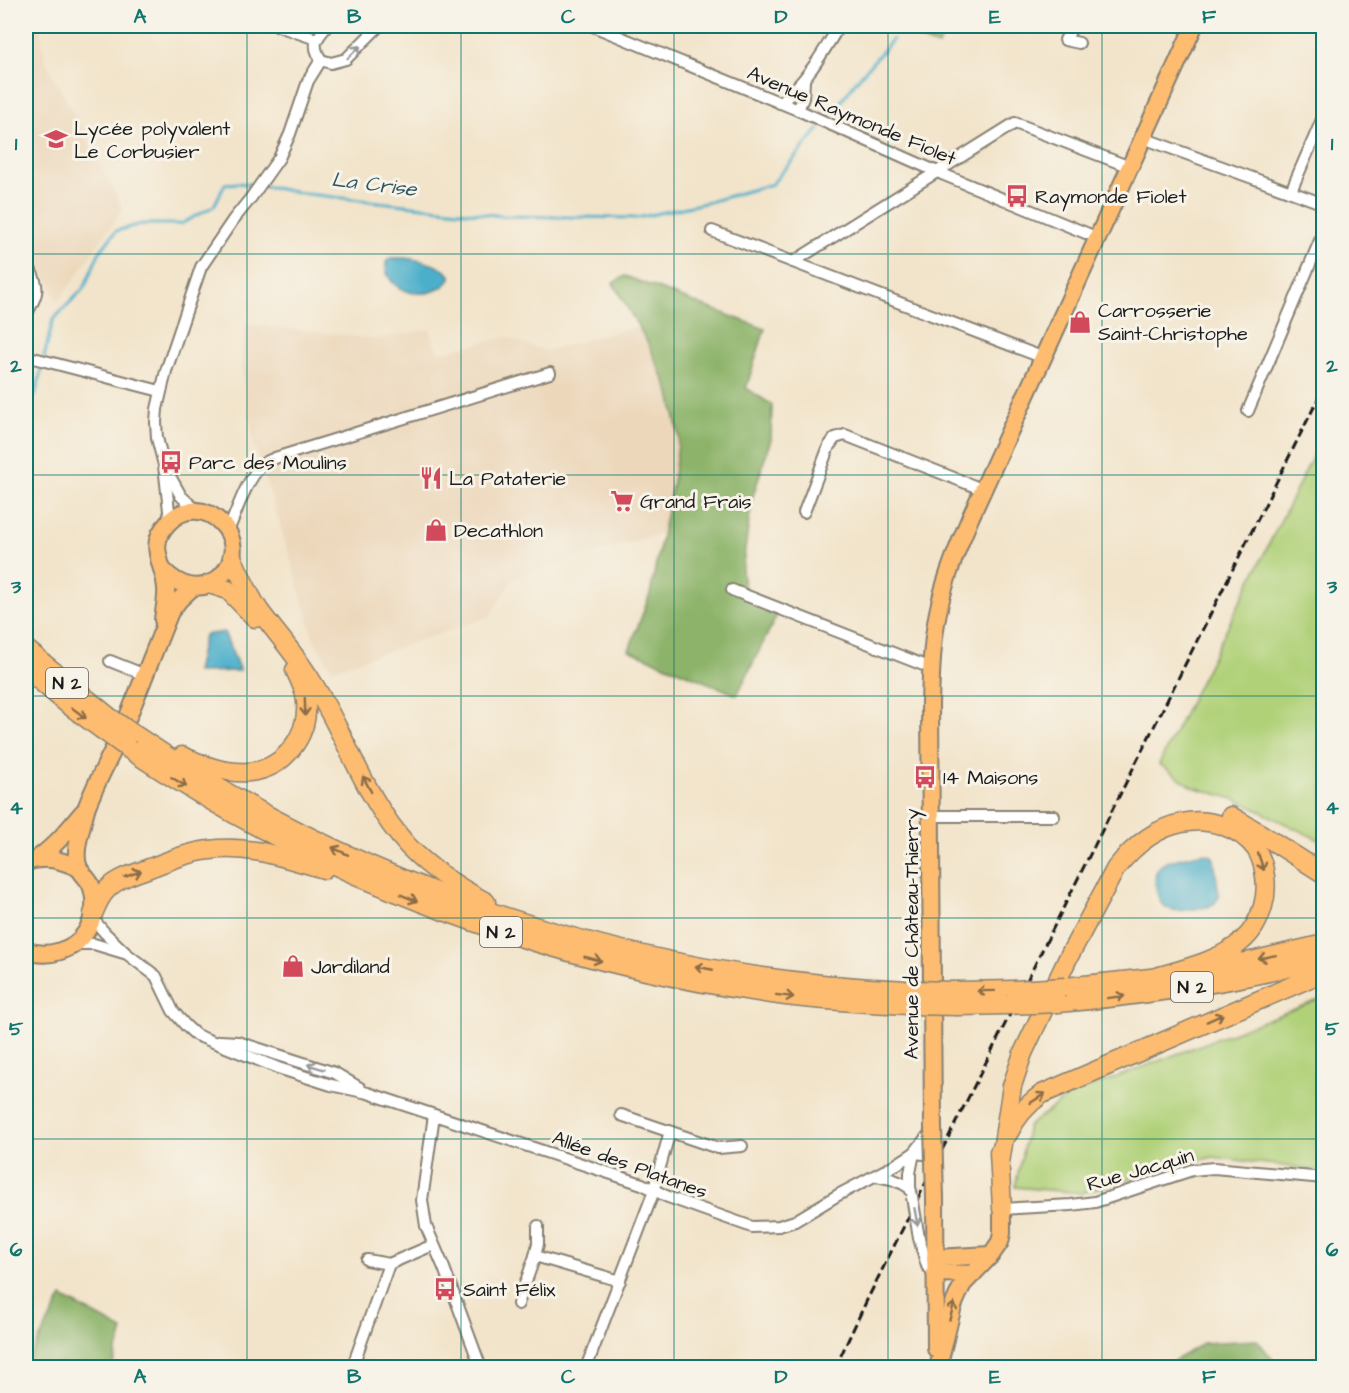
<svg xmlns="http://www.w3.org/2000/svg" width="1349" height="1393" font-family="'Architects Daughter',sans-serif">
<rect width="100%" height="100%" fill="#f7f3e8"/>
<filter id="ink" filterUnits="userSpaceOnUse"><feTurbulence type="fractalNoise" baseFrequency=".0167" numOctaves="2"/><feDisplacementMap in="SourceGraphic" scale="12" xChannelSelector="R" yChannelSelector="G"/><feConvolveMatrix kernelMatrix="1 2 1 2 8 2 1 2 1" color-interpolation-filters="sRGB"/></filter>
<filter id="wash" filterUnits="userSpaceOnUse"><feTurbulence type="fractalNoise" baseFrequency=".008" numOctaves="4" result="noise"/><feDisplacementMap in="SourceGraphic" scale="24" xChannelSelector="R" yChannelSelector="G"/><feGaussianBlur stdDeviation="1.35" result="paint"/><feColorMatrix in="noise" values="0 0 0 0 0 0 0 0 0 0 0 0 0 0 0 0 0 1.4 0 .05"/><feComposite in="paint" operator="in"/></filter>
<g filter="url(#wash)">
<rect width="100%" height="100%" fill="#f2e4ca"/>
<g fill="#ecd7ba">
<polygon points="26,26 40,26 45,60 123,209 58,302 26,238"/>
<polygon points="245,324 377,339 430,329 438,353 506,337 546,351 638,326 648,343 670,394 679,437 673,482 664,532 514,578 489,617 332,670 314,640 289,554 253,439 241,368"/>
</g>
<g fill="#b1d179" stroke="#66764a" stroke-width="1.5">
<polygon points="1323,436 1323,842 1237,800 1193,787 1159,764"/>
<polygon points="1323,998 1323,1171 1213,1157 1166,1168 1081,1193 1015,1187 1028,1126 1070,1095"/>
</g>
<g fill="#8cb369" stroke="#546842" stroke-width="1.5">
<polygon points="885,26 951,26 938,46"/>
<polygon points="625,276 765,329 746,388 772,405 771,439 752,499 742,572 746,598 779,611 737,695 629,650 650,594 673,482 679,437 670,393 648,343 613,283"/>
<polygon points="62,1297 123,1330 112,1367 26,1367 26,1364"/>
<polygon points="1257,1340 1279,1367 1164,1367 1203,1343"/>
</g>
<g fill="#4bafca" stroke="#346673" stroke-width="1.5">
<path d="M390 258C408 257 438 262 450 275V279C433 304 383 295 386 262Z"/>
<polygon points="224,632 240,671 196,672 204,635"/>
<path d="M1203 853 1211 855 1214 859 1219 896C1217 902 1214 905 1208 907 1196 908 1178 914 1167 908 1157 903 1154 883 1156 873 1157 868 1163 863 1169 861Z"/>
</g>
<g fill="none" stroke-linecap="round" stroke-linejoin="round">
<g stroke="#4bafca" stroke-width="3">
<polyline points="899,31 903,26"/>
<polyline points="831,115 857,80 893,39"/>
<polyline points="263,186 307,194 503,216 637,218 709,202 772,184 819,129"/>
<polyline points="44,357 53,320 84,288 99,253 116,231 141,224 181,224 214,206 225,184 239,183 256,185"/>
<polyline points="26,405 35,396 43,364"/>
</g>
</g>
</g>
<g filter="url(#ink)">
<g fill="none" stroke-linecap="round" stroke-linejoin="round">
<g stroke="#878073" stroke-width="14">
<g id="minor">
<polyline points="125,26 135,28 143,26"/>
<polyline points="278,26 316,39"/>
<polyline points="593,26 798,110 942,174 1098,238"/>
<polyline points="1073,26 1065,40 1079,43"/>
<polyline points="321,60 331,63 346,59 379,26"/>
<path d="M321 60C311 44 316 39 327 26"/>
<path d="M780 103C806 82 822 54 839 26"/>
<polyline points="798,110 803,98 804,81"/>
<polyline points="1143,138 1324,204"/>
<polyline points="1291,191 1324,115"/>
<polyline points="712,231 793,262"/>
<path d="M26 260C38 287 42 288 26 315"/>
<polyline points="26,356 160,391"/>
<polyline points="1044,358 793,262 1015,123 1130,167"/>
<polyline points="1248,411 1324,231"/>
<polyline points="167,471 181,496 197,511"/>
<polyline points="804,512 829,446 835,438 845,435 984,490"/>
<polyline points="170,520 164,465 157,438 156,422 157,409 166,371 201,267 233,220 250,199 279,158 290,134 308,81 321,60"/>
<path d="M228 531C237 511 246 480 262 465 265 462 271 460 275 458L550 373"/>
<polyline points="732,590 931,668"/>
<polyline points="110,661 145,675"/>
<polyline points="931,816 1054,816"/>
<polyline points="92,918 105,933 127,954 156,976 173,1011 186,1026 196,1035 278,1068 331,1085 368,1093 642,1184 668,1197 752,1227 779,1226 795,1221 838,1195 897,1164 914,1153 933,1129"/>
<polyline points="75,944 94,944 124,953"/>
<polyline points="220,1041 238,1042 335,1073 360,1088"/>
<polyline points="434,1115 422,1200 426,1226 444,1268 481,1368"/>
<polyline points="621,1115 718,1148 742,1146"/>
<path d="M875 1176C889 1178 898 1180 910 1188L911 1191"/>
<polyline points="910,1188 910,1173 914,1153 934,1155"/>
<polyline points="1002,1209 1071,1205 1095,1202 1192,1170 1214,1168 1324,1178"/>
<polyline points="919,1238 927,1266 935,1273"/>
<polyline points="535,1256 538,1244 538,1226"/>
<polyline points="367,1260 389,1264"/>
<polyline points="518,1304 535,1256 620,1281"/>
<polyline points="352,1368 389,1264 433,1245"/>
<polyline points="586,1368 652,1196 670,1131"/>
</g>
</g>
<g stroke="#878073" stroke-width="20">
<g id="primary">
<path d="M163 620C164 610 167 598 166 588 164 563 146 546 168 523 202 486 258 541 220 577 202 594 179 587 163 570"/>
<path d="M38 858C56 845 69 829 83 812"/>
<path d="M26 862C45 855 61 860 79 868"/>
<path d="M26 950C46 959 74 951 86 932 95 918 97 898 90 883 87 878 82 874 79 868 75 859 77 846 79 837 82 826 84 815 87 806 97 780 111 756 122 731 139 691 154 651 170 612L179 600 193 587"/>
<path d="M933 1128 930 704C931 670 932 636 940 603 947 573 959 545 971 516L1194 26"/>
<polyline points="935,1197 936,1349"/>
<polyline points="935,1258 991,1255"/>
<polyline points="935,1273 973,1274"/>
<polyline points="938,1368 953,1306 960,1290 963,1284 991,1255 1000,1242 1002,1233 1002,1209"/>
</g>
</g>
<g stroke="#878073" stroke-width="21">
<g id="trunk">
<path d="M232 557C240 575 248 593 259 610 276 633 296 655 311 680 346 734 364 798 408 846 430 869 458 887 486 902"/>
<polyline points="209,584 228,590 255,618"/>
<polyline points="26,649 108,716"/>
<polyline points="26,669 66,703 101,729"/>
<path d="M132 733C361 889 632 979 908 990"/>
<path d="M130 750C327 882 550 965 786 996 827 1001 867 1003 908 1005"/>
<path d="M182 756C203 765 225 774 249 772 284 769 309 736 306 701 305 690 300 680 295 670"/>
<polyline points="1231,816 1255,830 1324,874"/>
<path d="M93 914C96 907 99 899 104 893 115 878 135 874 152 867 171 860 190 852 210 850 249 844 287 859 324 869"/>
<polyline points="26,954 30,952"/>
<polyline points="1202,970 1256,960 1324,944"/>
<polyline points="1065,987 1160,977"/>
<polyline points="958,991 1014,990"/>
<path d="M1058 1003C1148 995 1236 982 1324 959"/>
<polyline points="958,1006 1007,1005"/>
<path d="M1008 1134C1016 1117 1026 1105 1042 1094L1324 972"/>
<polyline points="999,1152 1002,1209"/>
<path d="M1000 1163 1012 1086 1023 1053 1068 958 1116 868C1133 847 1155 828 1182 823 1207 817 1240 827 1256 849 1266 865 1268 889 1263 906 1259 920 1253 932 1242 941 1219 962 1179 970 1150 979"/>
</g>
</g>
<use href="#minor" stroke="#fff" stroke-width="10"/>
<use href="#primary" stroke="#fdbc70" stroke-width="16"/>
<use href="#trunk" stroke="#fdbc70" stroke-width="18"/>
<polyline stroke="#1c1c1c" stroke-width="3" stroke-dasharray="9 4.5" stroke-linecap="butt" points="835,1368 867,1300 1324,387"/>
<g stroke="#878073" stroke-width="14" stroke-linecap="butt">
<polyline id="minor-bridge" points="912,1197 919,1238"/>
</g>
<g stroke="#878073" stroke-width="20" stroke-linecap="butt">
<polyline id="primary-bridge" points="933,1128 935,1197"/>
</g>
<g stroke="#878073" stroke-width="21" stroke-linecap="butt">
<g id="trunk-bridge">
<polyline points="108,716 132,733"/>
<polyline points="101,729 130,750"/>
<polyline points="908,990 958,991"/>
<polyline points="1014,990 1065,987"/>
<polyline points="908,1005 958,1006"/>
<polyline points="1007,1005 1058,1003"/>
</g>
</g>
<use href="#minor-bridge" stroke="#fff" stroke-width="10"/>
<use href="#primary-bridge" stroke="#fdbc70" stroke-width="16"/>
<use href="#trunk-bridge" stroke="#fdbc70" stroke-width="18"/>
</g>
<defs><path id="oneway-shaft" d="M-6 0H5M1.5-3L5.5 0L1.5 3" fill="none" stroke-width="1.6" stroke-linecap="round" stroke-linejoin="round" transform="scale(1.5)"/></defs>
<g stroke="#999">
<use href="#oneway-shaft" transform="translate(354 52) rotate(-44)"/>
<use href="#oneway-shaft" transform="translate(316 1067) rotate(-163)"/>
<use href="#oneway-shaft" transform="translate(916 1217) rotate(80)"/>
</g>
<g stroke="#8c6c46">
<use href="#oneway-shaft" transform="translate(305 707) rotate(89)"/>
<use href="#oneway-shaft" transform="translate(79 713) rotate(37)"/>
<use href="#oneway-shaft" transform="translate(179 782) rotate(32)"/>
<use href="#oneway-shaft" transform="translate(367 784) rotate(-118)"/>
<use href="#oneway-shaft" transform="translate(340 851) rotate(-155)"/>
<use href="#oneway-shaft" transform="translate(1261 862) rotate(71)"/>
<use href="#oneway-shaft" transform="translate(133 874) rotate(-20)"/>
<use href="#oneway-shaft" transform="translate(409 898) rotate(22)"/>
<use href="#oneway-shaft" transform="translate(1267 957) rotate(168)"/>
<use href="#oneway-shaft" transform="translate(593 959) rotate(15)"/>
<use href="#oneway-shaft" transform="translate(704 968) rotate(-169)"/>
<use href="#oneway-shaft" transform="translate(986 991) rotate(179)"/>
<use href="#oneway-shaft" transform="translate(785 996) rotate(7)"/>
<use href="#oneway-shaft" transform="translate(1116 997) rotate(-7)"/>
<use href="#oneway-shaft" transform="translate(1215 1018) rotate(-24)"/>
<use href="#oneway-shaft" transform="translate(1038 1098) rotate(-33)"/>
<use href="#oneway-shaft" transform="translate(952 1311) rotate(-74)"/>
</g>
</g>
<path fill="none" stroke="#0f766e" stroke-width="1.5" stroke-opacity="0.55" d="M247 26V1368M461 26V1368M674 26V1368M888 26V1368M1102 26V1368M26 254H1324M26 475H1324M26 696H1324M26 918H1324M26 1139H1324"/>
<defs>
<g id="school-bare" transform="scale(1.8)"><path d="M0-5L7-2L0 1L-7-2ZM-4 1L0 2.5L4 1V4Q0 6-4 4Z" fill="#d1495b" stroke="#f7f3e8" stroke-width="2.5" paint-order="stroke"/></g>
<g id="bus-bare" transform="scale(1.8)"><path d="M-5-6H5V4H4V6H2V4H-2V6H-4V4H-5ZM-3.5-4V0h7V-4ZM-3.5 1.2v1.5H-2V1.2ZM2 1.2v1.5H3.5V1.2Z" fill="#d1495b" stroke="#f7f3e8" stroke-width="2.5" paint-order="stroke"/></g>
<g id="shop-bare" transform="scale(1.8)"><path d="M-5-2.5h2.3a2.7 3.5 0 0 1 5.4 0H5L5.5 6h-11ZM-1.5-2.5h3a1.5 2.3 0 0 0-3 0Z" fill="#d1495b" stroke="#f7f3e8" stroke-width="2.5" paint-order="stroke"/></g>
<g id="restaurant-bare" transform="scale(1.8)"><path d="M-5-6h1v4h1v-4h1v4h1v-4h1v5L-1.5 .5V6h-2V.5L-5-1ZM5-6V6H3V1.5H1.5Q1.5-4 5-6Z" fill="#d1495b" stroke="#f7f3e8" stroke-width="2.5" paint-order="stroke"/></g>
<g id="supermarket-bare" transform="scale(1.8)"><path d="M-6-5.5h2.5l.6 2H6L4.5 2H-2.5L-4.4-4H-6ZM-1.5 3.2a1.3 1.3 0 1 0 .1 0ZM3 3.2a1.3 1.3 0 1 0 .1 0Z" fill="#d1495b" stroke="#f7f3e8" stroke-width="2.5" paint-order="stroke"/></g>
</defs>
<g fill-rule="evenodd">
<use href="#school-bare" x="56" y="139"/>
<use href="#bus-bare" x="1017" y="196"/>
<use href="#shop-bare" x="1080" y="322"/>
<use href="#bus-bare" x="171" y="462"/>
<use href="#restaurant-bare" x="431" y="478"/>
<use href="#supermarket-bare" x="622" y="501"/>
<use href="#shop-bare" x="436" y="530"/>
<use href="#bus-bare" x="925" y="777"/>
<use href="#shop-bare" x="293" y="966"/>
<use href="#bus-bare" x="445" y="1289"/>
</g>
<g text-anchor="middle" stroke-width="6" stroke-linejoin="round" paint-order="stroke">
<g fill="#f7f3e8" stroke="#5e5c59" stroke-width="1.5">
<rect x="46" y="668" width="42" height="30" rx="4.5"/>
<rect x="480" y="917" width="42" height="30" rx="4.5"/>
<rect x="1171" y="972" width="42" height="30" rx="4.5"/>
</g>
<g font-size="18" font-weight="bold" fill="#1c1c1c">
<text x="67" y="689">N 2</text>
<text x="501" y="938">N 2</text>
<text x="1192" y="993">N 2</text>
</g>
<g font-size="20" fill="#1c1c1c" stroke="#f7f3e8">
<text transform="translate(852 115) rotate(23)" y="7">Avenue Raymonde Fiolet</text>
<text transform="translate(911 934) rotate(-90)" y="7">Avenue de Château-Thierry</text>
<text transform="translate(630 1164) rotate(20)" y="7">Allée des Platanes</text>
<text transform="translate(1140 1169) rotate(-16)" y="7">Rue Jacquin</text>
</g>
<g font-size="20" fill="#1c1c1c" stroke="#f7f3e8" text-anchor="start">
<text x="74" y="135">Lycée polyvalent<tspan x="74" dy="23">Le Corbusier</tspan></text>
<text x="1035" y="203">Raymonde Fiolet</text>
<text x="1098" y="317">Carrosserie<tspan x="1098" dy="23">Saint-Christophe</tspan></text>
<text x="189" y="469">Parc des Moulins</text>
<text x="449" y="485">La Pataterie</text>
<text x="640" y="508">Grand Frais</text>
<text x="454" y="537">Decathlon</text>
<text x="943" y="784">14 Maisons</text>
<text x="311" y="973">Jardiland</text>
<text x="463" y="1296">Saint Félix</text>
</g>
<g font-size="21" font-style="italic" fill="#2f5762" stroke="#f7f3e8">
<text transform="translate(374 184) rotate(7)" y="7">La Crise</text>
</g>
</g>
<rect width="1349" height="1393" fill="none" stroke="#f7f3e8" stroke-width="66"/>
<rect x="33" y="33" width="1283" height="1327" fill="none" stroke="#0f766e" stroke-width="2"/>
<g font-size="20" text-anchor="middle" font-weight="bold" fill="#0f766e">
<text x="140" y="23">A</text>
<text x="354" y="23">B</text>
<text x="568" y="23">C</text>
<text x="781" y="23">D</text>
<text x="995" y="23">E</text>
<text x="1209" y="23">F</text>
<text x="16" y="150">1</text>
<text x="1332" y="150">1</text>
<text x="16" y="372">2</text>
<text x="1332" y="372">2</text>
<text x="16" y="593">3</text>
<text x="1332" y="593">3</text>
<text x="16" y="814">4</text>
<text x="1332" y="814">4</text>
<text x="16" y="1035">5</text>
<text x="1332" y="1035">5</text>
<text x="16" y="1256">6</text>
<text x="1332" y="1256">6</text>
<text x="140" y="1383">A</text>
<text x="354" y="1383">B</text>
<text x="568" y="1383">C</text>
<text x="781" y="1383">D</text>
<text x="995" y="1383">E</text>
<text x="1209" y="1383">F</text>
</g>
</svg>
